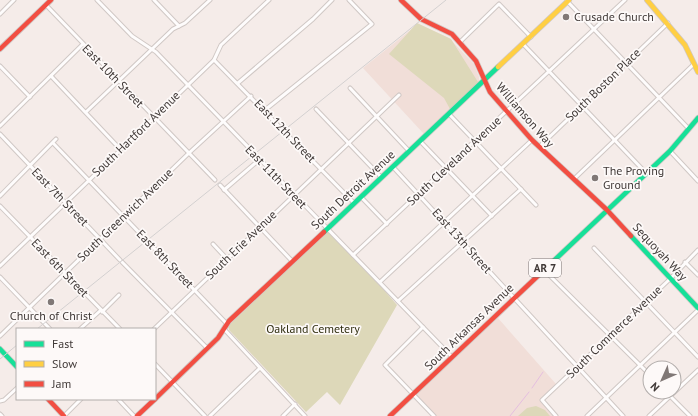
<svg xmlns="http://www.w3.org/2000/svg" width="698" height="416" font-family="'PT Sans',sans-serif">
<rect width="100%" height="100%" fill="#f5ece9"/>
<g fill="#f1ded8">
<polygon points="418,24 449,38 474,64 479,77 479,83 424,134 363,68"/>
<polygon points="498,318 556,384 540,400 555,416 436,416 416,395"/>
</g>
<g fill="#ddd8b9">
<polygon points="417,23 451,39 478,82 450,109 444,98 389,54"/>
<polygon points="327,231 358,260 397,305 340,405 327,392 306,412 229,330 228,326"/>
<polygon points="536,406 545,410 550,416 518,416 527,408"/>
</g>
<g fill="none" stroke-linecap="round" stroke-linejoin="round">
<g stroke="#e5bee0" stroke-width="1">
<polyline points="532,388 543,372"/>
<polyline points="510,416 529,392"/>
</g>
<g stroke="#d0c8c5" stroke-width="5">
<g id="street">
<polyline points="97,0 132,36 156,52 452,357"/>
<polyline points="154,0 179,26"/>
<polyline points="567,1 689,129"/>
<polyline points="46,5 215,180"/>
<polyline points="0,14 14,0"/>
<polyline points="460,42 499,4 531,37"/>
<polyline points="523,44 646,173"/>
<polyline points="214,60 354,203"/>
<polyline points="0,66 30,97"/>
<polyline points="51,76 120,149"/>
<polyline points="238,83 313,19 332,0"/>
<polyline points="350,88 409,151"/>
<polyline points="316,109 381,177"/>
<polyline points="265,110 372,24 349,0"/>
<polyline points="86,112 173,29 185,23 210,0"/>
<polyline points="449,114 536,205"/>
<polyline points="0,126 83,44"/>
<polyline points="0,134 120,260"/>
<polyline points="420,141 492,216"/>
<polyline points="53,143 227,324"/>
<polyline points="539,147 668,23"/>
<polyline points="670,151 698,181"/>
<polyline points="393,167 623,416"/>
<polyline points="574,179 694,64"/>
<polyline points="220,185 292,261"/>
<polyline points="224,190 259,160"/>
<polyline points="0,196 56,139"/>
<polyline points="361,197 387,224"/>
<polyline points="0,206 120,329"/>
<polyline points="213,244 227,259"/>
<polyline points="594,248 698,357"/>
<polyline points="353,255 625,0"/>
<polyline points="122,262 207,348"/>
<polyline points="685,262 698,275"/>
<polyline points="0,266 214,60 221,45 269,0"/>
<polyline points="544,270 650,375"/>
<polyline points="0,277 50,329"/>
<polyline points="380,282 532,140"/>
<polyline points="398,301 521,189"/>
<polyline points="102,312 119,295"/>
<polyline points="423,327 385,365 434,416"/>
<polyline points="80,329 101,310"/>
<polyline points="154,329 399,95"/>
<polyline points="224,329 305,416"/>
<polyline points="0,336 189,153 251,96"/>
<polyline points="155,364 205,416"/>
<polyline points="666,392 690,416"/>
<polyline points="118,399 134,416"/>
<polyline points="0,401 4,400 17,388"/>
<polyline points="0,414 2,416"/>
<polyline points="64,416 81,399"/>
<polyline points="210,416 260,368"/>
<polyline points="283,416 295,404"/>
<polyline points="556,416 542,400 671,278 698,250"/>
<polyline points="587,416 698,310"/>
<polyline points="649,416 698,370"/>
</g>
</g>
<g stroke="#d0c8c5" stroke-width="6">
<g id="fast">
<polyline points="324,232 498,67"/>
<polyline points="631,236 698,308"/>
<polyline points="543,271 670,151 698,118"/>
<polyline points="0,349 17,367"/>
</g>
</g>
<g stroke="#d0c8c5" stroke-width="6">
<g id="slow">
<polyline points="647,0 685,45 698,72"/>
<polyline points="498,67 569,0"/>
</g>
</g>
<g stroke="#d0c8c5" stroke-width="6">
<g id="jam">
<polyline points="401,0 421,19 452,34 476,61 490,92 532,140 607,210 631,236"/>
<polyline points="0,49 51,0"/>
<polyline points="48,399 64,416"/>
<polyline points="155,399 218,338 229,321 324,232"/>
<polyline points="137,416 155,399"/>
<polyline points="390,416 543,271"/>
</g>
</g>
<use href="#street" stroke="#fefcfc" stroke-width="3"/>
<use href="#fast" stroke="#16e098" stroke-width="4.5"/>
<use href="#slow" stroke="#ffcf43" stroke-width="4.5"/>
<use href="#jam" stroke="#f24e42" stroke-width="4.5"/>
<g stroke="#d3d0d0" stroke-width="1">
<polyline points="37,329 446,0"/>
<polyline points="0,359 17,345"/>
</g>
</g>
<g fill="#807876" stroke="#fdf9f8" stroke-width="1.5">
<circle cx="566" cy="17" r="4"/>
<circle cx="595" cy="178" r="4"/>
<circle cx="51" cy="302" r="4"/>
</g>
<g text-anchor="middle" stroke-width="3.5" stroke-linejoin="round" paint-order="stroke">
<rect fill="#fdf9f8" stroke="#797372" stroke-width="1" x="529" y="259" width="32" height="18" rx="3"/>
<g font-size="11" font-weight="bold" fill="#413a38">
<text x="545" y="272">AR 7</text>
</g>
<g font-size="12" fill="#413a38" stroke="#fdf9f8" text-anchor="start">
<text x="574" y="21">Crusade Church</text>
<text x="603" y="175">The Proving<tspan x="603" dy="14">Ground</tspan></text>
<text x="51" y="320" text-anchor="middle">Church of Christ</text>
</g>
<g font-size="12" fill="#413a38" stroke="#fdf9f8">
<text transform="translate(113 76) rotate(46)" y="4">East 10th Street</text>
<text transform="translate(603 85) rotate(-44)" y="4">South Boston Place</text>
<text transform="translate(525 115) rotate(49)" y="4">Williamson Way</text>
<text transform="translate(285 131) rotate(46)" y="4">East 12th Street</text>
<text transform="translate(136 134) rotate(-44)" y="4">South Hartford Avenue</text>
<text transform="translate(454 161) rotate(-43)" y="4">South Cleveland Avenue</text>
<text transform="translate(276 177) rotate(46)" y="4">East 11th Street</text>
<text transform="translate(353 190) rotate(-43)" y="4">South Detroit Avenue</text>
<text transform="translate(60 197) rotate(46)" y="4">East 7th Street</text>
<text transform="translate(125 215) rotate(-44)" y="4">South Greenwich Avenue</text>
<text transform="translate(462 241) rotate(48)" y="4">East 13th Street</text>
<text transform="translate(241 245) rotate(-44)" y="4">South Erie Avenue</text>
<text transform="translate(660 252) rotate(47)" y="4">Sequoyah Way</text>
<text transform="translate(165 259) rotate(46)" y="4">East 8th Street</text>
<text transform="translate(60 268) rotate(46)" y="4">East 6th Street</text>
<text transform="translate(469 327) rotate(-44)" y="4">South Arkansas Avenue</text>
<text transform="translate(614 332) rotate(-44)" y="4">South Commerce Avenue</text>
</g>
<g font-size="12" fill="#2f2e0f" stroke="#fdf9f8">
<text x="313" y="333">Oakland Cemetery</text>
</g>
</g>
<rect x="16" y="328" width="140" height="72" fill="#fdf9f8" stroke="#b2adab"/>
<rect x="24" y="341" width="20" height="6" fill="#16e098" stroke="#b2adab"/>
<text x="52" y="348" font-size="12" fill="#413a38">Fast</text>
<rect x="24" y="361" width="20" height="6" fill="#ffcf43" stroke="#b2adab"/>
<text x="52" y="368" font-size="12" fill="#413a38">Slow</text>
<rect x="24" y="381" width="20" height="6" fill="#f24e42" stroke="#b2adab"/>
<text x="52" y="388" font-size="12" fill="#413a38">Jam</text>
<g transform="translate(662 380) rotate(225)"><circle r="19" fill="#fdf9f8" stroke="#b2adab"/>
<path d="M0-3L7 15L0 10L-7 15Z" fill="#807876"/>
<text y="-6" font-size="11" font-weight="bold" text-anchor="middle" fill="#413a38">N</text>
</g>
</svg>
